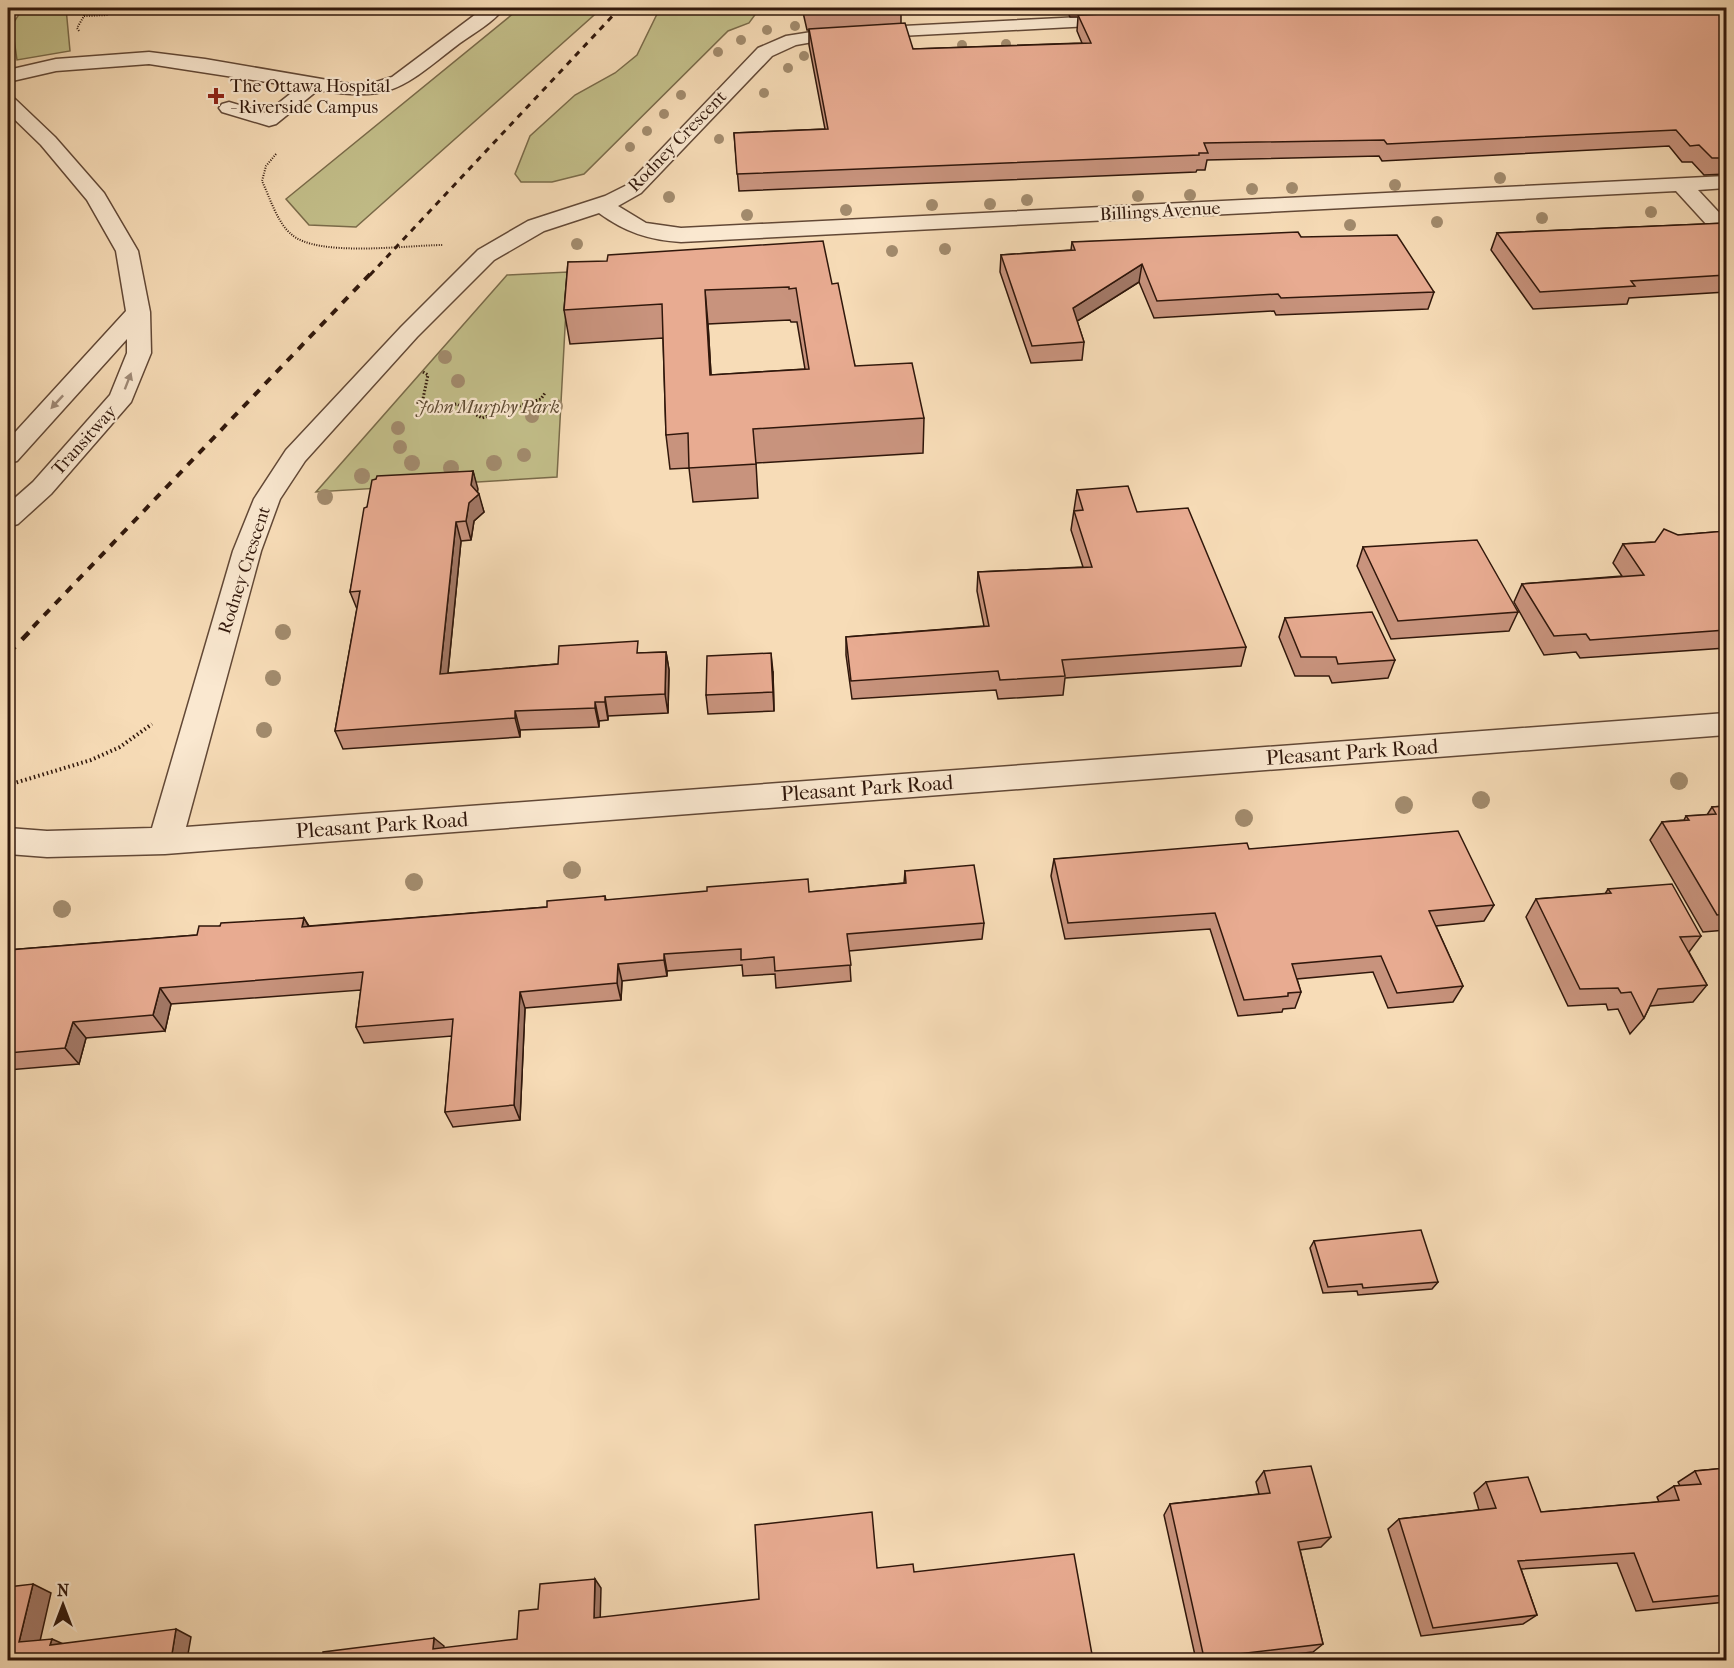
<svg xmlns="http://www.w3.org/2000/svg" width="1734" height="1668" font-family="'IM FELL French Canon',serif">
<rect width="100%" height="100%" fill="#f7dcb7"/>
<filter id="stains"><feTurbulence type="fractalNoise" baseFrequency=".00333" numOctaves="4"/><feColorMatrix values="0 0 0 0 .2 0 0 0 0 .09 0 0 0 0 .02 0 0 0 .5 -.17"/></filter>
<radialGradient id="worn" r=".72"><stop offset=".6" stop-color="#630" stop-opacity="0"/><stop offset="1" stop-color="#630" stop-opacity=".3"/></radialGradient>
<g fill="#c3bf8a" stroke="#7a6b4a" stroke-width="1.5">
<polygon points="23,8 66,8 70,51 17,60 12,25"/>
<polygon points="520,8 602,8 356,227 309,225 286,199"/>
<polygon points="660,8 760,8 749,23 728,31 584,174 552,182 521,182 515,174 530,136 575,95 615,73 637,55"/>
<polygon points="568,272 557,477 316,492 507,275"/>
</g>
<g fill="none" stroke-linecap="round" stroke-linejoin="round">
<g stroke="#624836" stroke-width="3">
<g id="minor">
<path d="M484 8H504C494 22 474 33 460 43 404 86 393 103 318 90L276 124 269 126 222 112 219 108 222 104 229 102 266 113 299 87 149 64 56 71 8 82V70L56 59 149 52 205 59 351 84 373 83 392 77Z"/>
<path d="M1122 15 1128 16 1131 20 1128 24 824 40 796 45 772 56 641 193 618 206 646 223 681 228 1726 176V188L1698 190 1726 220V238L1718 237 1676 191 681 242C649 240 625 232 599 213L544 231 494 260 417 337 305 461 280 499 261 551 186 827 1726 713V735L165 854 47 857 8 854V828L47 831 152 828 233 551 254 499 286 450 401 327 478 250 528 221 605 196 627 185 758 48 786 36 824 30Z"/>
<polygon points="8,97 15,99 55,137 104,193 138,251 150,312 151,353 131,402 51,494 18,524 8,527 8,504 33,482 110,395 127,353 127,339 17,461 8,463 8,440 126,311 116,251 87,200 41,145 8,113"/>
</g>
</g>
<g stroke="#30170b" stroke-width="2" stroke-dasharray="1 1.5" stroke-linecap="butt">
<polyline points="84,16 108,15"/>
<polyline points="79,31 77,28 84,16 84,8"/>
<path d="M276 154 266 166 262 181C270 198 277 222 291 234 317 258 408 245 443 245"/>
</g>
<polyline stroke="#30170b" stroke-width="3" stroke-dasharray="1.5 2" stroke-linecap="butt" points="423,372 428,375 421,408 457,404 482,418 541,399 545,393"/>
<polyline stroke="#30170b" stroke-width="4" stroke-dasharray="1.5 3" stroke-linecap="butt" points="8,785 91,760 120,747 152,724"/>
<use href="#minor" fill="#fae8d0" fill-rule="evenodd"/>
<polyline stroke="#30170b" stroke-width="3" stroke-dasharray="6 6" stroke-linecap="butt" points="370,275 620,8"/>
<polyline stroke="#30170b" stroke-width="4" stroke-dasharray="8 8" stroke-linecap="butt" points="33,627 371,273"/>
<polyline stroke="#30170b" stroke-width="4.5" stroke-dasharray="10 10" stroke-linecap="butt" points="8,654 35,626"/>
</g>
<g fill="#a28b6d">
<circle cx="795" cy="26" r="5"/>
<circle cx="767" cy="30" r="5"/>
<circle cx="741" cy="40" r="5"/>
<circle cx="1006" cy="44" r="5"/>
<circle cx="962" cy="45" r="5"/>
<circle cx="718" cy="52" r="5"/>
<circle cx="804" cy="56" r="5"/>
<circle cx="788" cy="68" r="5"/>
<circle cx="764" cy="93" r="5"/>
<circle cx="681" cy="95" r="5"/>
<circle cx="664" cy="114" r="5"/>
<circle cx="647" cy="131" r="5"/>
<circle cx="719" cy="139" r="5"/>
<circle cx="630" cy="147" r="5"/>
<circle cx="1500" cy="178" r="6"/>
<circle cx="1395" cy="185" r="6"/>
<circle cx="1292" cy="188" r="6"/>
<circle cx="1252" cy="189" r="6"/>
<circle cx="1190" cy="195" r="6"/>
<circle cx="1138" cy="196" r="6"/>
<circle cx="669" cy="197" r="6"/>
<circle cx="1027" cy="200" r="6"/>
<circle cx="990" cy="204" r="6"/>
<circle cx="932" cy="205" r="6"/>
<circle cx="846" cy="210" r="6"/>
<circle cx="1651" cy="212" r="6"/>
<circle cx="747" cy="215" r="6"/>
<circle cx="1542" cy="218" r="6"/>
<circle cx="1437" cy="222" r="6"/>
<circle cx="1350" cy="225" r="6"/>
<circle cx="577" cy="244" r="6"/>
<circle cx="945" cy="249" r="6"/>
<circle cx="892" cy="251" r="6"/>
<circle cx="445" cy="357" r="7"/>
<circle cx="458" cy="381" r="7"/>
<circle cx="556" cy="406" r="7"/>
<circle cx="532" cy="416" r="7"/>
<circle cx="398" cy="428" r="7"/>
<circle cx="400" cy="447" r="7"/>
<circle cx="524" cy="455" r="7"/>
<circle cx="412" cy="463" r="8"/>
<circle cx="494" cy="463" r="8"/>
<circle cx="451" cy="468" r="8"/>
<circle cx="362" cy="476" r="8"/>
<circle cx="325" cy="497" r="8"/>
<circle cx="283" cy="632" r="8"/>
<circle cx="273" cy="678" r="8"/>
<circle cx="264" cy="730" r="8"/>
<circle cx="1679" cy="781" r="9"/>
<circle cx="1481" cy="800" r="9"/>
<circle cx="1404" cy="805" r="9"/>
<circle cx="1244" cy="818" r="9"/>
<circle cx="572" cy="870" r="9"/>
<circle cx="414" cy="882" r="9"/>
<circle cx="62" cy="909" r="9"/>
</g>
<g fill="#c8937d" stroke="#30170b" stroke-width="1.5" fill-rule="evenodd">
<polygon points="802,8 901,8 901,23 913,49 1082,43 1077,31 1078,17 1070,17 1066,8 1726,8 1726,174 1704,175 1692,162 1682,162 1669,146 1382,161 1379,156 1207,160 1205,170 1197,170 1196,172 739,191 734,133 825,129 809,45 809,30 807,30"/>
<polygon points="1726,176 1726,198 1720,191"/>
<polygon points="1726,223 1726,292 1629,298 1627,304 1533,309 1491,250 1497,233"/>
<polygon points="1301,237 1434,292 1428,309 1276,315 1274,311 1154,318 1139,282 1077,321 1084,342 1082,360 1031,363 1000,272 1001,255 1071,250 1072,242"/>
<path d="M568 262 832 284 855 366 924 418 923 453 756 463 758 498 693 502 689 468 670 469 666 435 663 338 570 344 564 310ZM790 320 791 322H797L805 369 711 375 708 324Z"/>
<polygon points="473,471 477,491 484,512 474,521 471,540 461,541 448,673 558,664 640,653 666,652 669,670 668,713 608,716 608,720 599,721 599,727 520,730 520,737 343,749 335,731 357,609 350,592 367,507"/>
<polygon points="1077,490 1137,512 1246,647 1241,666 1065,678 1063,695 998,699 996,690 852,699 846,655 846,637 984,626 977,591 978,572 1083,567 1071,530"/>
<polygon points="1726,531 1726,648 1580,658 1576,652 1544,655 1514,602 1522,584 1622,576 1613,563 1623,544 1655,542 1678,535"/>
<polygon points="1363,547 1518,612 1509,631 1391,639 1357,566"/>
<polygon points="1285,618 1395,660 1388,678 1332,683 1329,676 1295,676 1279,637"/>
<polygon points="773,672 774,711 708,714 706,695"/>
<polygon points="1726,806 1726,930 1703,932 1650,840 1662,822 1684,820 1686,816 1707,815 1712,807"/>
<polygon points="1249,849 1494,905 1484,921 1436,926 1463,986 1453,1002 1388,1008 1373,972 1297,979 1301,992 1295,1008 1283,1009 1282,1012 1238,1016 1210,929 1065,939 1051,876 1054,859"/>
<polygon points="905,871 984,923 982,939 849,951 851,981 776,988 775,974 743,976 742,965 667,971 667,976 622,981 621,1000 525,1008 520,1120 453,1127 445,1112 452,1036 364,1043 356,1027 361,990 171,1004 165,1031 86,1038 79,1064 8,1070 8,950 197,935 220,926 304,918 309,926 547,907 605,896 606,900 809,892 904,883"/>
<polygon points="1608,889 1701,936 1689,952 1707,985 1693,1002 1650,1006 1644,1018 1630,1034 1618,1009 1608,1010 1606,1004 1568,1006 1526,917 1536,899 1605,894"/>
<polygon points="1314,1241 1438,1282 1432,1289 1358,1295 1357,1291 1323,1293 1310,1248"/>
<polygon points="1726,1468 1726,1602 1636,1611 1617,1563 1521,1569 1537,1615 1523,1624 1421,1636 1388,1529 1399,1519 1479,1510 1474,1493 1486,1482 1541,1512 1659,1502 1657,1497 1674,1486 1680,1486 1678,1482 1695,1471"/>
<polygon points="1264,1471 1331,1537 1321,1547 1300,1550 1323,1644 1313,1652 1240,1660 1196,1660 1164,1515 1170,1504 1259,1494 1256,1482"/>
</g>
<g fill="#a27866" stroke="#30170b" stroke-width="1.5">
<polygon points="1142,264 1139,282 1071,325 1073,308"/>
<polygon points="705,290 708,324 713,409 710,375"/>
<polygon points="473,471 478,489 477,496 479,494 484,512 474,521 471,540 466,521"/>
<polygon points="456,522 461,541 446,692 440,674"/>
<polygon points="666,652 669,670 668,713 665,694"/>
<polygon points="771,653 773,672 774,711 773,692"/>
<polygon points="605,697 608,716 608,720 605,702"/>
<polygon points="595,702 599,721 599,727 595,708"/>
<polygon points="515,711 520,730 520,737 515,718"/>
<polygon points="304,918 313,935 302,927"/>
<polygon points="664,954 667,971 667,976 664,960"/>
<polygon points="618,964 622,981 621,1000 617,983"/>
<polygon points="160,988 171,1004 165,1031 153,1015"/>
<polygon points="520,992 525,1008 520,1120 514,1105"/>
<polygon points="73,1022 86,1038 79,1064 65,1048"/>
<polygon points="595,1579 601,1588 600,1626 594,1618"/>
<polygon points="33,1584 51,1593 38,1650 19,1642"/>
<polygon points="176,1629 191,1637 187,1660 171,1660"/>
<polygon points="434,1638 444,1646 443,1657 433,1649"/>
<polygon points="52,1639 70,1647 50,1645"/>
</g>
<g fill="#e8ab91" stroke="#30170b" stroke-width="1.5" fill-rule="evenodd">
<polygon points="805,8 901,8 806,14"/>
<polygon points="1257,8 1726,8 1726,158 1712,158 1699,145 1690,146 1676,130 1387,144 1384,140 1204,143 1208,153 1199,153 1199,155 737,174 734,133 828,129 809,29 905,23 913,49 1091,43 1078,15"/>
<polygon points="1726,223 1726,275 1631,281 1635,286 1540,292 1497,233"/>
<polygon points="1298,232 1301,237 1397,235 1434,292 1281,298 1278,294 1157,301 1142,264 1073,308 1084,342 1032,346 1001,255 1075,250 1072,242"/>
<path d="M823 241 832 284 838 283 855 366 912 363 924 418 753 429 756 464 689 468 688 433 666 435 662 304 564 310 568 262 607 261 608 255ZM789 287V289L796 288 809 369 710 375 705 290Z"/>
<polygon points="473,471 471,485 479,494 469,503 466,521 456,522 440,674 558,664 559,646 638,641 637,653 666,652 665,694 605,697 605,702 595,702 595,708 515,711 515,718 335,731 360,591 350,592 364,508 367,507 372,480 376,479 377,476"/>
<polygon points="1128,486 1137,512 1188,508 1246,647 1062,660 1065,676 1000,680 998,671 851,681 846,637 989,626 978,572 1092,567 1074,511 1083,510 1077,490"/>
<polygon points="1664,529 1678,535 1726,531 1726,630 1590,640 1586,634 1554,636 1522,584 1644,575 1623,544 1655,542"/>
<polygon points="1477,540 1518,612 1398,621 1363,547"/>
<polygon points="1372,612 1395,660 1338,664 1336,657 1301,657 1285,618"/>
<polygon points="771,653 773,692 706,695 707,656"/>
<polygon points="1726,806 1726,914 1717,915 1662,822 1689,820 1686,816 1716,814 1712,807"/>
<polygon points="1458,831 1494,905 1429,911 1463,986 1397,993 1381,956 1292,964 1301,992 1288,993 1288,996 1244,1000 1215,913 1068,923 1054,859 1247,843 1249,849"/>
<polygon points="974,865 984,923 847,934 851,965 775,971 774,957 741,960 741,949 664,954 664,960 618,964 617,983 520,992 514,1105 445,1112 453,1019 356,1027 363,972 160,988 153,1015 73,1022 65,1048 8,1053 8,950 197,935 199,926 220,926 221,923 304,918 302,927 547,907 547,901 605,896 605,900 707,891 707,887 808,879 809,892 906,883 905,871"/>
<polygon points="1672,884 1701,936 1680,937 1707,985 1658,989 1644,1018 1631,992 1621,993 1618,988 1580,989 1536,899 1611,893 1608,889"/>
<polygon points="1421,1230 1438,1282 1363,1288 1362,1284 1328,1287 1314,1241"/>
<polygon points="1311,1466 1331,1537 1298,1542 1323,1644 1204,1658 1170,1504 1270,1493 1264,1471"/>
<polygon points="1726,1468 1726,1595 1653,1602 1634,1553 1518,1561 1537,1615 1433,1628 1399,1519 1496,1508 1486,1482 1528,1477 1541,1512 1679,1500 1674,1486 1701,1484 1695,1471"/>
<polygon points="872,1512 877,1568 913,1564 914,1572 1074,1554 1093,1660 272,1660 323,1654 323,1652 434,1638 433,1649 517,1639 519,1611 538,1609 540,1584 595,1579 594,1618 759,1599 755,1525"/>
<polygon points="33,1584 19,1642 52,1639 50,1645 176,1629 171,1660 8,1660 8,1587"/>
</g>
<defs><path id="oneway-solid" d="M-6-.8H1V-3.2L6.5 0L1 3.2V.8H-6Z" transform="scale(1.5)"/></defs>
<g fill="#9f8a77">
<use href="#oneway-solid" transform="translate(128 381) rotate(-69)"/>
<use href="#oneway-solid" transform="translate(57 402) rotate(133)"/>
</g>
<path fill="#8f2418" stroke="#fae8d0" stroke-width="2" d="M213 87h6v6h6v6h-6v6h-6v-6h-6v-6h6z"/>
<g text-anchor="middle" stroke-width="4.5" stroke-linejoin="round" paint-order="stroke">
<g font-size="18" fill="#30170b" stroke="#fae8d0" text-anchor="start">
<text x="230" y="92">The Ottawa Hospital<tspan x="230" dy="21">- Riverside Campus</tspan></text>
</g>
<g font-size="18" fill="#30170b" stroke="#fae8d0">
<text transform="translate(677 141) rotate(-46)" y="6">Rodney Crescent</text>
<text transform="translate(1160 211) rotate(-3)" y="6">Billings Avenue</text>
<text transform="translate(84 440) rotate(-48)" y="6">Transitway</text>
<text transform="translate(244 570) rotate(-72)" y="6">Rodney Crescent</text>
</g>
<g font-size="18" font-style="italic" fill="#5c4931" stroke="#fae8d0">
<text x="487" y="413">John Murphy Park</text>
</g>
<g font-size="21" fill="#30170b" stroke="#fae8d0">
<text transform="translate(1352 752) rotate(-4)" y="7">Pleasant Park Road</text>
<text transform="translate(867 788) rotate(-4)" y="7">Pleasant Park Road</text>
<text transform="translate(382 825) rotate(-4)" y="7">Pleasant Park Road</text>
</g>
</g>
<rect width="1734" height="1668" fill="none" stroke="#f7dcb7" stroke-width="30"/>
<rect x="9" y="9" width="1716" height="1650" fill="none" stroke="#30170b" stroke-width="3"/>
<rect x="15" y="15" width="1704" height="1638" fill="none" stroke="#30170b" stroke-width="1.5"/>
<g transform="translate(63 1605)" stroke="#fae8d0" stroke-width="4.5" paint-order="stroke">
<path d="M0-4.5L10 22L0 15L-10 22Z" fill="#30170b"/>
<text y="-9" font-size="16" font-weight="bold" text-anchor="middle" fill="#30170b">N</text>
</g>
<rect width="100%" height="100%" filter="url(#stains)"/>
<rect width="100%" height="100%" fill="url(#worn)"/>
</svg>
